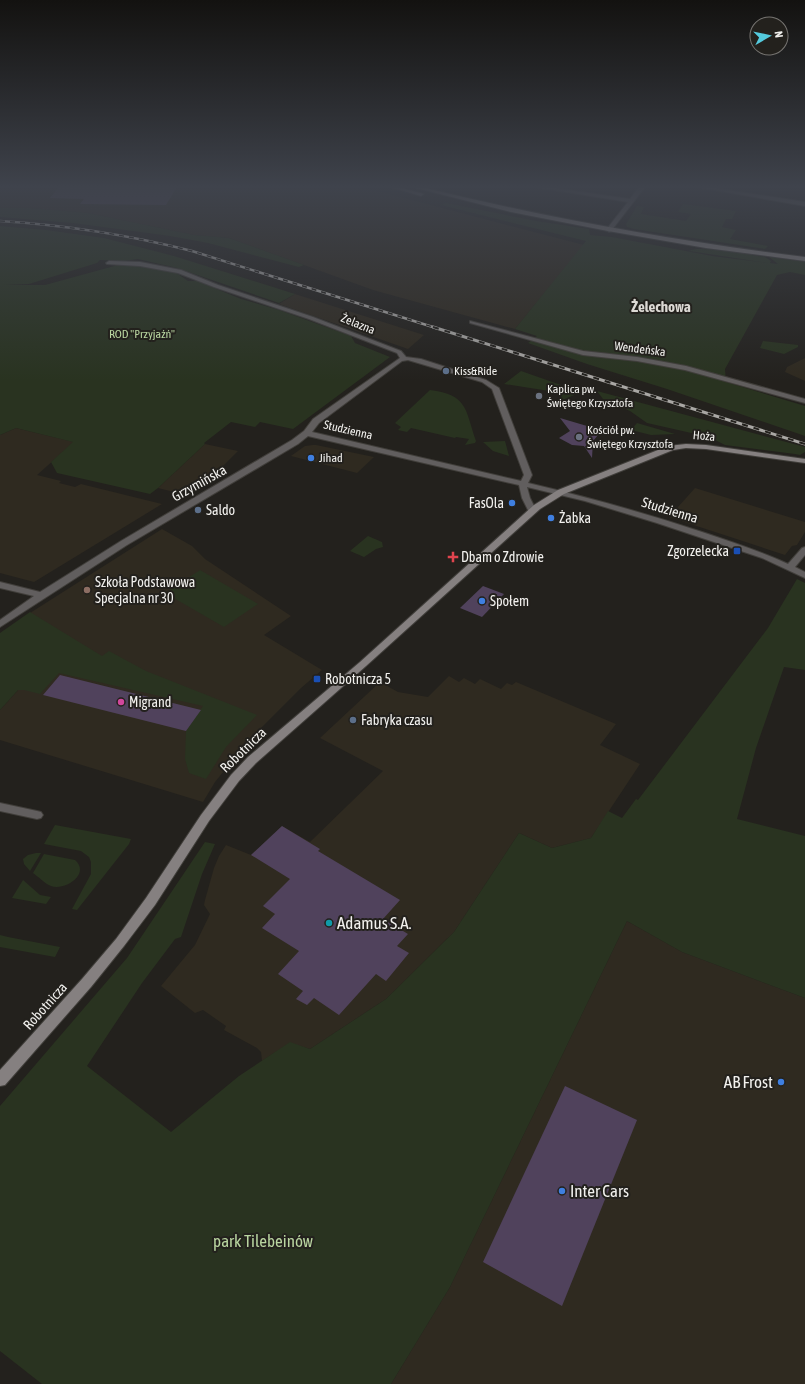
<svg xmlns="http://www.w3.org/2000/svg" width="805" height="1384" font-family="'Asap Condensed',sans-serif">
<rect width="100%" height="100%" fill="#23211d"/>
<g fill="#2f2a20">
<polygon points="0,187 362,187 584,245 515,329 373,290 229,238 194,235 88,213 30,208 0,208"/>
<polygon points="295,294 424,335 408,349 279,304"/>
<polygon points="805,358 805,381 785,372 787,367"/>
<polygon points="16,428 74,442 37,475 61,481 59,483 75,487 81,484 162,504 34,582 0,573 0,435"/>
<polygon points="205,444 238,451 208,481 182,494 158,488"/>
<polygon points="313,445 316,445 374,457 357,473 291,456 305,446"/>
<polygon points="695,488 805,522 805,532 797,545 792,546 785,555 669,517"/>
<polygon points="162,529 192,546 205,559 291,616 264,635 322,670 301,688 249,740 215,782 203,802 0,740 0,710 18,690 30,613"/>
<polygon points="449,676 459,682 464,678 475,684 480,679 501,689 507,683 512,685 516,682 616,724 600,745 640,764 591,838 552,848 519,833 454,932 386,999 310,1049 290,1043 262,1061 261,1052 257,1048 224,1030 226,1026 203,1010 195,1013 161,986 195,945 210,914 204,905 205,900 214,868 219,856 226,845 251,855 282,826 310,842 383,771 320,738 380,682 398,692 428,697"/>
<polygon points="627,921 682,952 805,998 805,1384 391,1384 450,1287"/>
</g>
<g fill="#293320">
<path d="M446 203 536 221 589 229 590 235 612 237 712 256 768 263 689 251C699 245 749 255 765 257L771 261 770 263 778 264 769 257 805 262V275L790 272 777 275 725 369 726 382 805 406V436L667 389 587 364 528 343 537 336 515 329 586 241 441 205Z"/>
<polygon points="683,204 736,211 732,219 726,219 722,227 736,230 730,239 768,246 765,249 634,229 627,227 626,224 637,206 644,207 641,214 686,221 691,214 678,212"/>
<polygon points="0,208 30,208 88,213 194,235 229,238 304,265 299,267 208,243 170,236 73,223 0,217"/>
<polygon points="0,226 46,230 104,238 174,256 295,294 279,303 177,268 138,259 124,261 100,260 97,263 29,284 4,285 45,285 118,265 131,264 175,272 188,281 197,281 241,299 279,310 351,336 355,343 390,357 293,429 260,422 255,427 231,422 204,443 205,444 158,488 150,494 57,473 51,462 73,442 16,428 0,435"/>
<polygon points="763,341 798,345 798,347 784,354 760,348"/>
<polygon points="521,371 581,392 565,399 560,400 562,393 504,384"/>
<path d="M430 390C468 395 465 409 476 441L475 443 465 445 469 439 456 437 455 438 411 428 407 432 398 430 401 427 395 423Z"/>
<polygon points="597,391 805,447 805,452 800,455 795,454 725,445 709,437 647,423 630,411 603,399"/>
<polygon points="637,423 675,434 651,435 631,430"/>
<polygon points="505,441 509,456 493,451 483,442"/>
<polygon points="368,536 382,542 383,547 376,549 364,557 350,551"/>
<polygon points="200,570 258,604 224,627 165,593"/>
<polygon points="797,579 805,583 805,670 784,667 756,748 737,819 805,836 805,998 682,952 627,921 450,1287 391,1384 42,1384 0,1351 0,1106 127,958 205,842 215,844 202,874 181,937 175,939 142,983 87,1066 171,1132 239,1076 290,1042 310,1049 386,999 454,932 519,833 552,848 591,838 608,811 622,818 636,799 638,800 768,628"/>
<polygon points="30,612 102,656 109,651 146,671 257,715 226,747 206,779 189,773 185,759 186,731 203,706 59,673 40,694 24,690 18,690 0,710 0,633"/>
<polygon points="55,825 131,839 129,844 77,910 72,909 91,874 91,862 89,857 81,851 44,844"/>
<polygon points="36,853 41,853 30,871 24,864 23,859 28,855"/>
<path d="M44 854 75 860C91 874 65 891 51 886 45 884 39 877 33 873Z"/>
<polygon points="23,880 40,895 51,897 46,904 12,898"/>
<polygon points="0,935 8,937 60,947 55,957 0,947"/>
</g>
<g fill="#50425c">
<polygon points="59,187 177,187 166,205 80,204 84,199 50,198"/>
<polygon points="560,418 587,426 604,428 593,441 592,458 584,446 572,445 559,438 570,431"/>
<polygon points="483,586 504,594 482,617 460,608"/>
<polygon points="60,675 201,710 186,731 43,695"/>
<polygon points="282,826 320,849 318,851 400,900 383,919 408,934 397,946 409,953 386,981 376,974 339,1015 314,998 307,1005 296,999 303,991 278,974 299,951 262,928 275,914 263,906 290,879 251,855"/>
<polygon points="565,1086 637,1120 562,1306 483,1262"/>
</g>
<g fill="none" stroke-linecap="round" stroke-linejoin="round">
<g stroke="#403e3a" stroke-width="2">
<g id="street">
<polygon points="535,187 547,187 630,199 639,187 645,187 611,231 609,232 606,230 628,202"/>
<polygon points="697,187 708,187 805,202 805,206"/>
<path d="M109 261 140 262 181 270 218 285 313 317 401 351 406 357 421 359 486 380 499 388 532 475 528 483C587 497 645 513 702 532 731 542 760 551 788 564L802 548 805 547V555L795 567 805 572V578L762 558 657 523 585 501 527 487 530 498 536 510 532 512H529L522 498 519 485 308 436 298 444 127 545 0 627V620L34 596 0 588V582L40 592 121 541 292 440 304 431 313 419 400 358 397 353 309 319 214 287 178 273 140 266 107 264 106 263ZM408 360 482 382 492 389 524 475 521 481 312 432 319 423 402 361Z"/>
<polygon points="470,321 583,351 637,357 686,366 805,399 805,403 685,370 637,361 583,355 470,323"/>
<polygon points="0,803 37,811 41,812 43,815 41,818 37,819 0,811"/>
</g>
</g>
<g stroke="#403e3a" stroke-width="2">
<g id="secondary">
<polygon points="390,187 398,187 424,194 421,196"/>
<path d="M412 187H421C547 218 675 241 805 257V261L706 248 608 231 511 212Z"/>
<polygon points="686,444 706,445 805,459 805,463 706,449 686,448 673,450 564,494 540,509 366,666 256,763 239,781 209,821 155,905 124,946 91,987 5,1085 0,1086 0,1070 82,979 116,939 146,898 201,815 231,775 248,757 360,662 534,505 558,490 668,446"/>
</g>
</g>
<use href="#street" fill="#615e5e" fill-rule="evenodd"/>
<use href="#secondary" fill="#858080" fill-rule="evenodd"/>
<g stroke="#a9a7a4" stroke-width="2.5">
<path id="rail-far1" d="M0 221C65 225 129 235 192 251L436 328"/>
</g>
<g stroke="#a9a7a4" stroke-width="3">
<polyline id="rail" points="433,327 805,444"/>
</g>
<use href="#rail-far1" stroke="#23211d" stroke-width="1.5" stroke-dasharray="5" stroke-linecap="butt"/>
<use href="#rail" stroke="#23211d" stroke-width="2" stroke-dasharray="6" stroke-linecap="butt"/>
</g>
<linearGradient id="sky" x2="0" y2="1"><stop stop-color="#131210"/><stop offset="0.49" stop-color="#3f434c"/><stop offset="1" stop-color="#3f434c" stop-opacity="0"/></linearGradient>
<rect width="805" height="381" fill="url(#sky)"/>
<g fill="#5c6f8a" stroke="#23211d" stroke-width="1.5">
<circle cx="446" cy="371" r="4"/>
<circle cx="198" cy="510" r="4"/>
<circle cx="353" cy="720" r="4"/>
</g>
<g fill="#6b7280" stroke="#23211d" stroke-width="1.5">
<circle cx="539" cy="396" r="4"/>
<circle cx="579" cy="437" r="4"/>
</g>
<g fill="#3f7fe0" stroke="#23211d" stroke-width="1.5">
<circle cx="311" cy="458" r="4"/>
<circle cx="512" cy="503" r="4"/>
<circle cx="551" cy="518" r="4"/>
<circle cx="482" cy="601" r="4"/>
<circle cx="781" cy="1082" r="4"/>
<circle cx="562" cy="1191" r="4"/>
</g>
<g fill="#1a4fb4" stroke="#23211d" stroke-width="1.5">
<rect x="733" y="547" width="8" height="8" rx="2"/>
<rect x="313" y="675" width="8" height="8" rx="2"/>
</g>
<path fill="#e0444e" stroke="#23211d" stroke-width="1.5" d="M451 551h4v4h4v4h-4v4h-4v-4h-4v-4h4z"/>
<circle fill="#8d6e63" stroke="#23211d" stroke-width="1.5" cx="87" cy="590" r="4"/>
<circle fill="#d1479c" stroke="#23211d" stroke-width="1.5" cx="121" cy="702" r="4"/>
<circle fill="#0f9aa8" stroke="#23211d" stroke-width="1.5" cx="329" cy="923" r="4"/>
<g text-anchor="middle" stroke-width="4" stroke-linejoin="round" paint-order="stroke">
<g font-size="12" fill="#f2f1ee" stroke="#23211d">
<text transform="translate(358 324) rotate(22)" y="4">Żelazna</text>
<text transform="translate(640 349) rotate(7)" y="4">Wendeńska</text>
<text transform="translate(348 430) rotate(13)" y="4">Studzienna</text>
<text transform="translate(704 436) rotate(5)" y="4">Hoża</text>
</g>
<g font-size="12" fill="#b9d5a0" stroke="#23211d">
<text x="142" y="338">ROD "Przyjaźń"</text>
</g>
<g font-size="12" fill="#f2f1ee" stroke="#23211d" text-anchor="start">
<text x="454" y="375">Kiss&amp;Ride</text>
<text x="547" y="393">Kaplica pw.<tspan x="547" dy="14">Świętego Krzysztofa</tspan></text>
<text x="587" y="434">Kościół pw.<tspan x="587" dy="14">Świętego Krzysztofa</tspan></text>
<text x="319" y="462">Jihad</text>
</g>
<g font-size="14" fill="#f2f1ee" stroke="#23211d">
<text transform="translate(199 483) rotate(-29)" y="5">Grzymińska</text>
<text transform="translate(670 510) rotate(17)" y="5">Studzienna</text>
<text transform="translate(243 750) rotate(-44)" y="5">Robotnicza</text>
<text transform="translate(45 1006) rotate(-48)" y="5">Robotnicza</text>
</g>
<g font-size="14" fill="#f2f1ee" stroke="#23211d" text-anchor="start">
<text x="504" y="508" text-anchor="end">FasOla</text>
<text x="206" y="515">Saldo</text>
<text x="559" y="523">Żabka</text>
<text x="729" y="556" text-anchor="end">Zgorzelecka</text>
<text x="461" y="562">Dbam o Zdrowie</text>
<text x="95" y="587">Szkoła Podstawowa<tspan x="95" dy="16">Specjalna nr 30</tspan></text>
<text x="490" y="606">Społem</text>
<text x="325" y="684">Robotnicza 5</text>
<text x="129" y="707">Migrand</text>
<text x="361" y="725">Fabryka czasu</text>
</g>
<g font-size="15" font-weight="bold" fill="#dcd9d4" stroke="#23211d">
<text x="661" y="312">Żelechowa</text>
</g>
<g font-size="17" fill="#f2f1ee" stroke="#23211d" text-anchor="start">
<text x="337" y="929">Adamus S.A.</text>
<text x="773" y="1088" text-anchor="end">AB Frost</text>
<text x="570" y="1197">Inter Cars</text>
</g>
<g font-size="17" fill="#b9d5a0" stroke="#23211d">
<text x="263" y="1247">park Tilebeinów</text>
</g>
</g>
<g transform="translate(769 36) rotate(81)"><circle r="19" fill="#23211d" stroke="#767471"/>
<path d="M0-3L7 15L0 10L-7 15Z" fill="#54cadd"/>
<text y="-6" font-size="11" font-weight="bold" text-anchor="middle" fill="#f2f1ee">N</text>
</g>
</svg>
